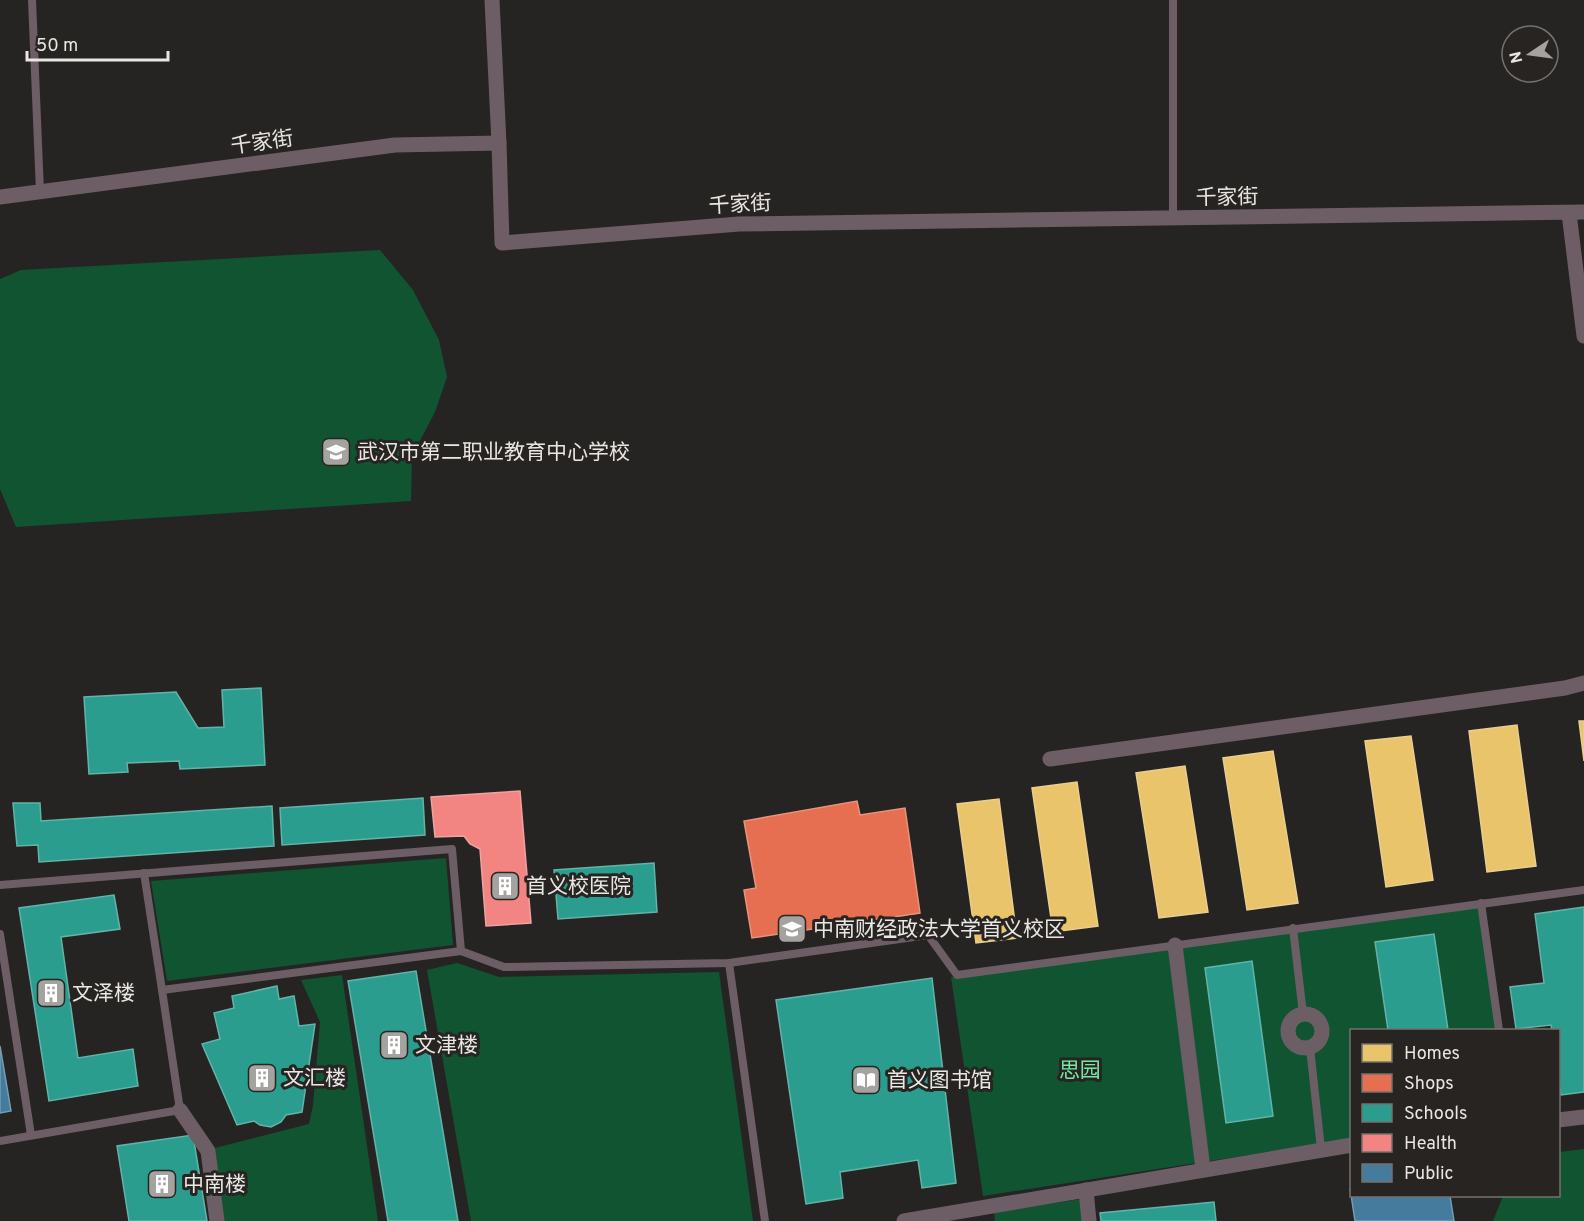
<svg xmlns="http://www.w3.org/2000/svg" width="1584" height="1221" font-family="Overpass,'Noto Sans SC',sans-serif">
<rect width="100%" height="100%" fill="#262422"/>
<g fill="#105432">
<polygon points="380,250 413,290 439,340 447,377 435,412 412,456 411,501 16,527 0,489 0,279 21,270"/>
<polygon points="446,858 453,945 167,981 151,881"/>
<polygon points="1481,903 1496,1030 1352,1030 1351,1139 983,1196 951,977"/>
<polygon points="457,963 499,977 719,972 753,1221 471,1221 427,970"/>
<polygon points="342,975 378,1221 223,1221 215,1148 309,1124 313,1105 320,1022 301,980"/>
<polygon points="1584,1149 1584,1221 1493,1221 1503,1196 1558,1196 1559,1152"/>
<polygon points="1082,1199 1085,1221 995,1221 994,1212"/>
</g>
<g fill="#e9c46a" stroke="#e9ce8f" stroke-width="1.5">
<polygon points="1579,721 1584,721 1584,761"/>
<polygon points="1517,725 1536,866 1487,872 1469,731"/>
<polygon points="1411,736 1433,880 1386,887 1365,741"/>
<polygon points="1273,751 1298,903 1247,910 1223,758"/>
<polygon points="1185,766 1208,912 1159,918 1136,773"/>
<polygon points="1077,782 1098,926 1053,932 1032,788"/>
<polygon points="999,799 1017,938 976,943 957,804"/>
</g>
<polygon fill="#e76f51" stroke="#e7937d" stroke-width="1.5" points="857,801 860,815 905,808 920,913 752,938 744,890 756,888 744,821"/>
<g fill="#2a9d8f" stroke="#63b3a8" stroke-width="1.5">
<polygon points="261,688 265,765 180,769 179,761 127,763 128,772 89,774 84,697 176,692 198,728 224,727 222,690"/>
<polygon points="423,798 425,835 282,845 280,808"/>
<polygon points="13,803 40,803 41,821 272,806 274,846 39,862 38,845 17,846"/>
<polygon points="654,863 657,912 558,919 554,870"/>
<polygon points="114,895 120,929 61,937 78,1058 133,1049 138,1086 49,1101 19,908"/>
<polygon points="1584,907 1584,1092 1561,1095 1558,1078 1558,1030 1552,1030 1551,1025 1516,1029 1510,987 1544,983 1535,914"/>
<polygon points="1434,934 1448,1030 1388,1030 1375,942"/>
<polygon points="1252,961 1273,1116 1226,1123 1205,968"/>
<polygon points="416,971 458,1221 388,1221 348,981"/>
<polygon points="932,978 956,1183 922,1188 918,1160 840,1172 843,1198 806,1204 776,1000"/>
<polygon points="277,986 279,999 294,996 299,1026 315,1024 302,1112 286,1115 281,1122 271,1127 260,1125 254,1121 237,1125 202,1044 220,1039 214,1013 234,1008 232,996"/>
<polygon points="193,1135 207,1221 129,1221 117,1146"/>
<polygon points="1214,1202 1216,1221 1101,1221 1100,1213"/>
</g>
<polygon fill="#f28482" stroke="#efa29f" stroke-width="1.5" points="520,791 531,923 486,926 480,849 470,844 464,836 435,837 431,797"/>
<g fill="#457b9d" stroke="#769bb2" stroke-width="1.5">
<polygon points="0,1046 11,1111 0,1113"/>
<polygon points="1350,1188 1352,1196 1450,1196 1454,1221 1355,1221"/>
</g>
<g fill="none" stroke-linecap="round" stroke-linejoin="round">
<g stroke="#6d5e66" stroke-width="8">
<polyline points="32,0 40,192"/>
<polyline points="1173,219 1173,0"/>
<polyline points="144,873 162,990"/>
<polyline points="0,885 452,849 461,951"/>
<polyline points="1481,903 1499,1030"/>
<polyline points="1293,928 1303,1014"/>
<polyline points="0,934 31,1135"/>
<polyline points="729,963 765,1221"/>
<polyline points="1310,1048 1321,1149"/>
<polyline points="0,1141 180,1110 162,990 461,951 504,967 729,963 928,935 957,975 1584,890"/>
</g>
<g stroke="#6d5e66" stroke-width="15">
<polyline points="492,0 499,143"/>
<polyline points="0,197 395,145 499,143 502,243 739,224 1584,212"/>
<polyline points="1569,213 1584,336"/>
<polyline points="1050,759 1565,688 1584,683"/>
<polyline points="1175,945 1203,1169"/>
<circle cx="1305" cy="1031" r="17"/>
<polyline points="180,1110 208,1151 217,1221"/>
<polyline points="1558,1120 1584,1117"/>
<polyline points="1086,1190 1089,1221"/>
<polyline points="904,1221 1352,1145"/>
</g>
</g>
<defs>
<g id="university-square" transform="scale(1.5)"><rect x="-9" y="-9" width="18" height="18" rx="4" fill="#a4a3a0" stroke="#272421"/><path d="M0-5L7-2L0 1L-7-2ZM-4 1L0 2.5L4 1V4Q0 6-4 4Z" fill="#fff"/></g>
<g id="building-square" transform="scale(1.5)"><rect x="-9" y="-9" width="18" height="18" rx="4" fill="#a4a3a0" stroke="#272421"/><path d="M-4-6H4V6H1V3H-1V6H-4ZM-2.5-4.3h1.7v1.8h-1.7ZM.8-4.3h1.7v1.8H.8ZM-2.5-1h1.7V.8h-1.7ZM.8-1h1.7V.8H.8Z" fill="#fff"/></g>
<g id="library-square" transform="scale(1.5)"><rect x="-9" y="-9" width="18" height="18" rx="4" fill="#a4a3a0" stroke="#272421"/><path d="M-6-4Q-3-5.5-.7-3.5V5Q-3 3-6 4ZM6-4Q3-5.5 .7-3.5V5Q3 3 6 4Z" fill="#fff"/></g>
</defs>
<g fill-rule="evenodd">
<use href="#university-square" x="336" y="452"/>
<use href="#building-square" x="505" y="886"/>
<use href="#university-square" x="792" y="929"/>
<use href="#building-square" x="51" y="993"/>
<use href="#building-square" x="394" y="1045"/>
<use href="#building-square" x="262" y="1078"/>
<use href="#library-square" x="866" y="1080"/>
<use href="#building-square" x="162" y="1184"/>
</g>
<g text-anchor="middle" stroke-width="6" stroke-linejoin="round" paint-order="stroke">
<g font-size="21" fill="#e8e7e4" stroke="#272421">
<text transform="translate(262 142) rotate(-8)" y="7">千家街</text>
<text transform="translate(1227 197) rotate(-1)" y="7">千家街</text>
<text transform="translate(740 204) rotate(-3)" y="7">千家街</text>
</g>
<g font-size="21" fill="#e8e7e4" stroke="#272421" text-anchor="start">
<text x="357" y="459">武汉市第二职业教育中心学校</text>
<text x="526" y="893">首义校医院</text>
<text x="813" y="936">中南财经政法大学首义校区</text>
<text x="72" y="1000">文泽楼</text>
<text x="415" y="1052">文津楼</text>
<text x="283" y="1085">文汇楼</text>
<text x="887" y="1087">首义图书馆</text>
<text x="183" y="1191">中南楼</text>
</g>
<g font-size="21" fill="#77e8a4" stroke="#272421">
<text x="1080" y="1077">思园</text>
</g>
</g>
<rect x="1350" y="1029" width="210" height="168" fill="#272421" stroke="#74726f" stroke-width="1.5"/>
<rect x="1362" y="1044" width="30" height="18" fill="#e9c46a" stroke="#74726f" stroke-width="1.5"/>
<text x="1404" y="1059" font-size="18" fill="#e8e7e4">Homes</text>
<rect x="1362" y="1074" width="30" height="18" fill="#e76f51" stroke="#74726f" stroke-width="1.5"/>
<text x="1404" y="1089" font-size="18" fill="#e8e7e4">Shops</text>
<rect x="1362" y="1104" width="30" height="18" fill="#2a9d8f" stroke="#74726f" stroke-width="1.5"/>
<text x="1404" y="1119" font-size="18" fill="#e8e7e4">Schools</text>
<rect x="1362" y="1134" width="30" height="18" fill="#f28482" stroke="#74726f" stroke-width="1.5"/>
<text x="1404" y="1149" font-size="18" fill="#e8e7e4">Health</text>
<rect x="1362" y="1164" width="30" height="18" fill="#457b9d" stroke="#74726f" stroke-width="1.5"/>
<text x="1404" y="1179" font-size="18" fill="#e8e7e4">Public</text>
<g transform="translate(1530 54) rotate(257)"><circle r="28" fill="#272421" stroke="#74726f" stroke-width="1.5"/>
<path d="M0-4.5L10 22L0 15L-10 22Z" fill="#a4a3a0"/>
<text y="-9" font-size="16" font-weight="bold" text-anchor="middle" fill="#e8e7e4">N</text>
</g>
<path d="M27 51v9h141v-9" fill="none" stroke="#e8e7e4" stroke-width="3"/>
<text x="36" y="51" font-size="18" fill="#e8e7e4" stroke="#272421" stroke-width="4.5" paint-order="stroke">50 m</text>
</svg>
